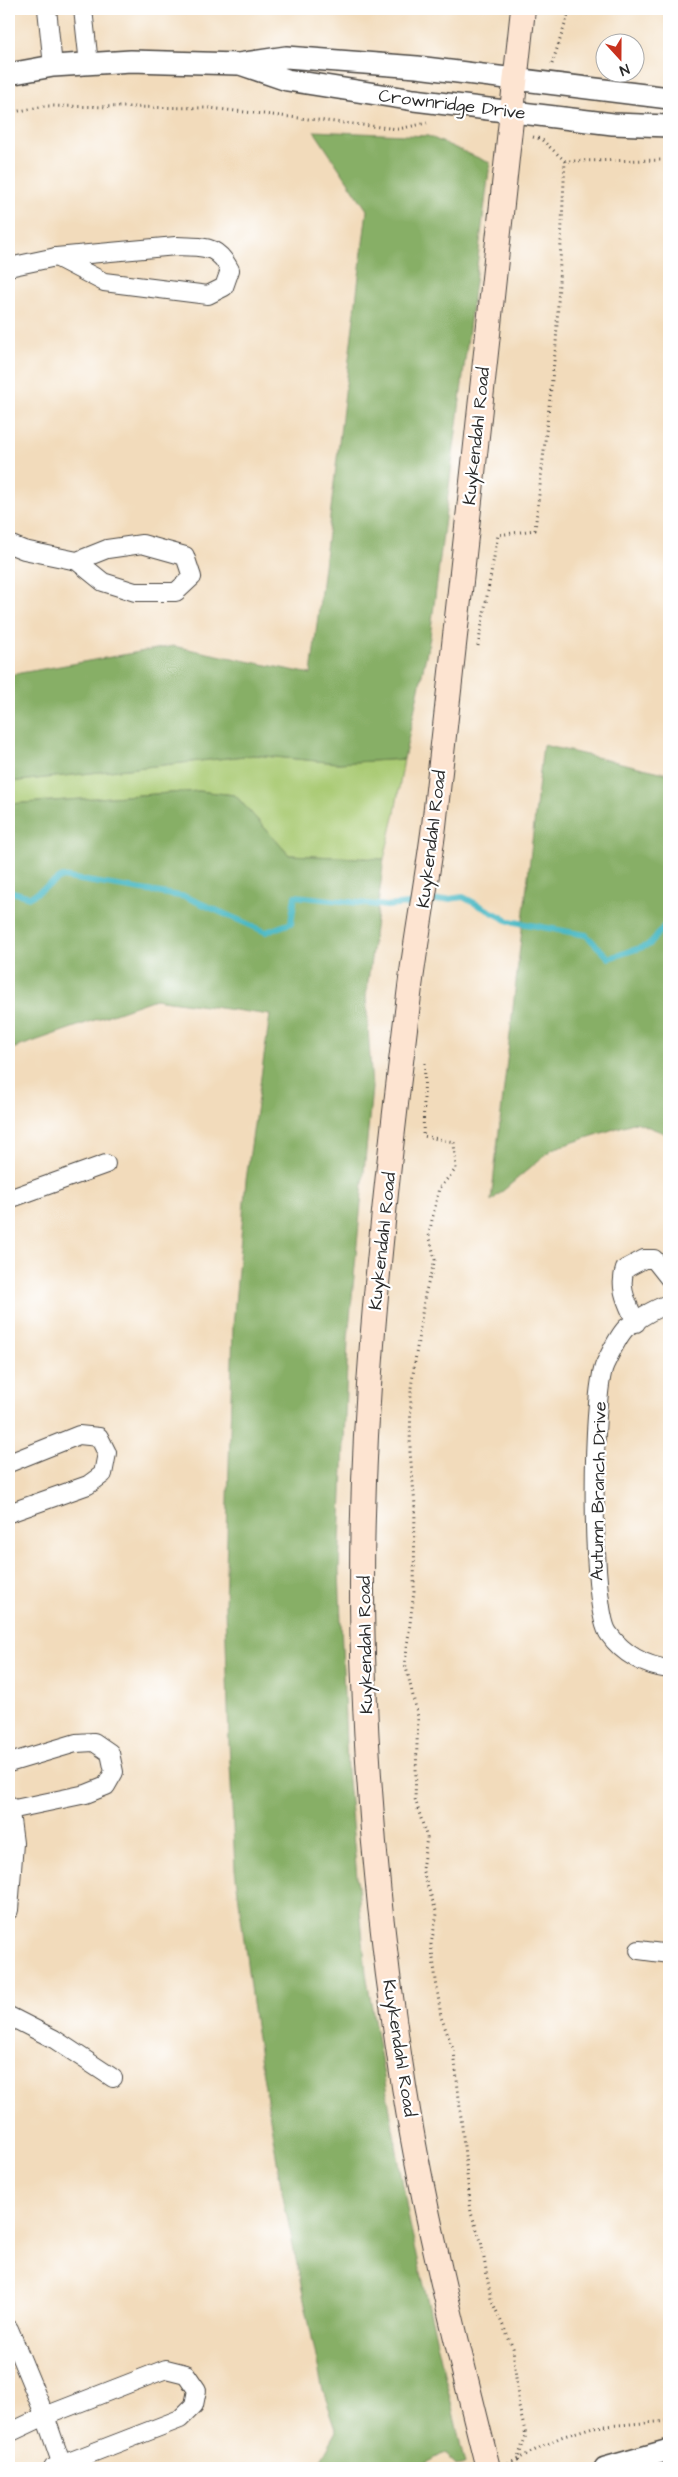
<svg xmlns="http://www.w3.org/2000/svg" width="678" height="2477" font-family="'Architects Daughter',sans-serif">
<rect width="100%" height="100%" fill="#fff"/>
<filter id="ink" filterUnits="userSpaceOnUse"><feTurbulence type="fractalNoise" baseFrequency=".02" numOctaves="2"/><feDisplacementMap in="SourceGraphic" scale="10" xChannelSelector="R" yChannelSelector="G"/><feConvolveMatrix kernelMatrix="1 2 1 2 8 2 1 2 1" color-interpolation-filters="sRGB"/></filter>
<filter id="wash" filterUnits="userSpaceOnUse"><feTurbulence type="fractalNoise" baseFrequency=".0096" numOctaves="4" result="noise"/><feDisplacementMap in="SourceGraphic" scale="20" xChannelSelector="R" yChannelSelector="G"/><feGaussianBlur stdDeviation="1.12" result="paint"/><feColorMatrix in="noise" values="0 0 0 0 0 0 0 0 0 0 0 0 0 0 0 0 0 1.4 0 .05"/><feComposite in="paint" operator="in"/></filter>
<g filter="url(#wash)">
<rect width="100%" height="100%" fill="#f2dbbb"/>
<polygon fill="#aacb74" stroke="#6a7b50" points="254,755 338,763 404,759 395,813 384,859 289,855 235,795 199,791 9,804 9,782"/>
<g fill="#87af66" stroke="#596d48">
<polygon points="314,131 428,136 490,163 430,637 404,759 338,763 254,755 9,782 9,675 173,646 311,674 367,210"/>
<polygon points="543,745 669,774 669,1135 636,1122 552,1149 491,1201"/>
<polygon points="199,791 235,795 289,855 384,859 366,997 372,1088 348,1339 339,1571 347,1770 366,1973 409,2220 465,2464 456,2466 446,2452 418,2468 316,2468 337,2431 323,2391 282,2192 255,2026 235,1869 229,1742 225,1606 233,1326 246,1180 270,1015 155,999 9,1050 9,804"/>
</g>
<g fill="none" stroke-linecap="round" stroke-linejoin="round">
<g stroke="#4bb9c5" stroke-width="6">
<polyline points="9,891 30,897 62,877 186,897 266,932 291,923 295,896 387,906 418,903"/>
<polyline points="428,902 463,897 509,921 586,935 609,958 649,945 669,920"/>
</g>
</g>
</g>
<g filter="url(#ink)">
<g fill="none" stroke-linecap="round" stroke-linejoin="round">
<g stroke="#494541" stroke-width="20">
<g id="minor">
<polyline points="47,9 53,66"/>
<polyline points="83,9 89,64"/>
<path d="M176 246C204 248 216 243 230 270L224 287 208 295 104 282 56 257Z"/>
<polyline points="9,267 56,257"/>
<polyline points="9,544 24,550 77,561 103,582 135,592 176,592 192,577 185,556 142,544 107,549 77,561"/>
<polyline points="9,1199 106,1164"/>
<path d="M669 1304C655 1308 638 1319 626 1328 618 1336 610 1354 605 1364 591 1393 590 1610 609 1634 623 1654 645 1666 669 1669"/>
<path d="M636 1323C628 1304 618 1289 625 1269L644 1259H654L669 1278"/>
<polyline points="9,1463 79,1435 99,1437 107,1453 103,1474 88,1485 9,1513"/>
<polyline points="9,1763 76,1743 94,1742 110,1753 114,1772 106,1786 86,1794 10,1810"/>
<polyline points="9,1805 14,1843 9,1910"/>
<polyline points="639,1950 669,1954"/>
<polyline points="9,2016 54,2039 113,2078"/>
<polyline points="9,2329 45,2416 63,2468"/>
<polyline points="9,2433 45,2416 166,2369 186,2374 197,2390 194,2405 180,2419 53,2468"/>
</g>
</g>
<g stroke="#494541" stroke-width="24">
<g id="tertiary">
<polyline points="243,65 287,80 414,100 613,124 669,126"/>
<polyline points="9,74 53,66 131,61 238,64 286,57 417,67 669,98"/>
<polyline points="605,2468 669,2450"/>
</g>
</g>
<g stroke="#494541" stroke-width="26">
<path id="secondary" d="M488 2468C455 2336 421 2202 401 2067 381 1939 369 1811 364 1682 354 1450 382 1217 410 987 417 933 427 880 434 826 466 554 492 281 523 9"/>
</g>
<g stroke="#494541" stroke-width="3" stroke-dasharray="1 4" stroke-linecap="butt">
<polyline points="552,64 570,9"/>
<polyline points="9,113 45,106 209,108 398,129 427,123"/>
<polyline points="533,137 541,139 565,161 669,160"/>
<polyline points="478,646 498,535 535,530 556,344 565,161"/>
<polyline points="425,1063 423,1136 454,1142 456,1169 439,1188 429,1234 435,1260 425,1294 411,1388 410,1452 415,1505 414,1592 405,1663 418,1717 415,1799 427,1838 422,1869 437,1914 431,1944 441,2017 454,2051 471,2213 481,2241 491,2299 513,2348 519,2407 526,2435 518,2458 520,2468"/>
<polyline points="508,2464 561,2437 593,2427 669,2421"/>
</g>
<use href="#minor" stroke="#fff" stroke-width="18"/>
<use href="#tertiary" stroke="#fff" stroke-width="21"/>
<use href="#secondary" stroke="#fde4d1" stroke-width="24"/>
</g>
</g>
<g text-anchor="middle" stroke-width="4.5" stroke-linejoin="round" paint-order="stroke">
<g font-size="18" fill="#2b2b2b" stroke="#fff">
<text transform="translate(452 104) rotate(7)" y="6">Crownridge Drive</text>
<text transform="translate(476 436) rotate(-84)" y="6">Kuykendahl Road</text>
<text transform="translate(431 839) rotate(-83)" y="6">Kuykendahl Road</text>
<text transform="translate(382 1241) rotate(-84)" y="6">Kuykendahl Road</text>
<text transform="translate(598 1491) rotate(-89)" y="6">Autumn Branch Drive</text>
<text transform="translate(365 1645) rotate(-91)" y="6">Kuykendahl Road</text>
<text transform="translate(400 2048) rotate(81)" y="6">Kuykendahl Road</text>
</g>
</g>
<rect width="678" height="2477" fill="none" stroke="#fff" stroke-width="30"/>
<g transform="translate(620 58) rotate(159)"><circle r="24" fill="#ffffff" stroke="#aaaaaa"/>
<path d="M0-4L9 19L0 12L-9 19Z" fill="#c8321e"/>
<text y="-8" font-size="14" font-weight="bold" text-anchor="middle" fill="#2b2b2b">N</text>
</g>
</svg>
